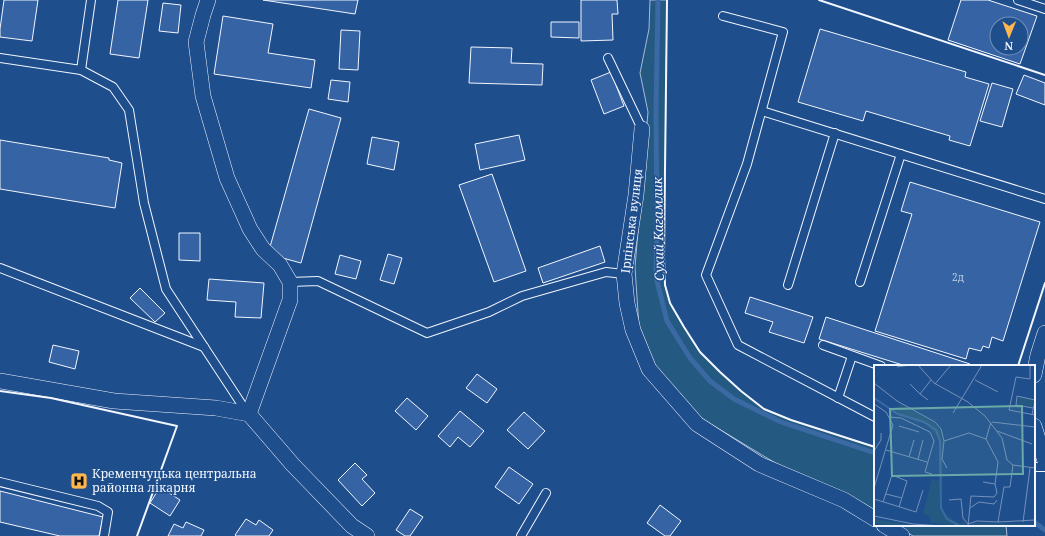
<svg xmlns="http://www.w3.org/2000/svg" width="1045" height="536" font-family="'Noto Serif',serif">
<rect width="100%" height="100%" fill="#1f4e8c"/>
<g fill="#245a82" stroke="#a8bbd7">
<polygon points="650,0 667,0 664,257 665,285 670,303 684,327 700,352 720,372 741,391 764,409 791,420 875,447 875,512 782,467 704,420 673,389 654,364 639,327 635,267 648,112 640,73 649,29"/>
<polygon points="896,525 1006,525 1007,536 913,536"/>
</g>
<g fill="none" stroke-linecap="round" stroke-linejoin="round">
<g stroke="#3b69a3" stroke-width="5">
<polyline points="658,0 656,110 657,224 656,277 667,321 690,358 710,381 734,399 781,422 875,453"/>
<polyline points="1034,522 1045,530"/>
</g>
</g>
<g fill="#3563a3" stroke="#f2f6ff" fill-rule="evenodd">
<polygon points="4,0 38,0 32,41 0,37 0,29"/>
<polygon points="118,0 148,0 139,58 110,54"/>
<polygon points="263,0 358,0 355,14"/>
<polygon points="581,0 617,0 618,14 612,14 613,40 581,41"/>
<path d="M961 0H988L1037 16 1020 64 948 40ZM997 24H1021V48H997Z"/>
<polygon points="163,3 181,5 178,33 159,31"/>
<polygon points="223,16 273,24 268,53 315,60 311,88 214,74"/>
<polygon points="551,22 579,22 579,38 551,37"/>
<polygon points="820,29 966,72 965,77 989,84 970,146 949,140 950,136 866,111 863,121 798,102"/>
<polygon points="341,30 360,31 358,70 339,69"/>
<polygon points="471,47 512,48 511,63 543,64 542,85 469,83"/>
<polygon points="611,72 624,106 604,114 591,80"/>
<polygon points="1024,75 1045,83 1045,105 1016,94"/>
<polygon points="331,80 350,82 348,102 328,99"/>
<polygon points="992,83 1013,89 1002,127 980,121"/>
<polygon points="309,109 341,118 301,263 268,254"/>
<polygon points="519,135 525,160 480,170 475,144"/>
<polygon points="372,137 399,142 394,170 367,164"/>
<polygon points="0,140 109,158 109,160 122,163 115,208 0,189"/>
<polygon points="492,174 526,271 494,282 459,185"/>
<polygon points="910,182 1040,222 1003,341 992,337 989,348 983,346 981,351 969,348 966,359 875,331 912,214 901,211"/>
<polygon points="179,233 200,233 200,261 179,260"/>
<polygon points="600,246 605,262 543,283 538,268"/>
<polygon points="388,254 402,258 394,284 380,280"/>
<polygon points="340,255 361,261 356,279 335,274"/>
<polygon points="209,279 264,283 261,318 235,317 236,302 207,300"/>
<polygon points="140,288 165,313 155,322 130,298"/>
<polygon points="750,297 813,317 804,343 769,332 773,322 745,313"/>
<polygon points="826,317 970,364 971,366 906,366 819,339"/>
<polygon points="53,345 79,351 75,369 49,362"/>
<polygon points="477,374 497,389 487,403 466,388"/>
<polygon points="407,398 428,416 416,430 395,411"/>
<polygon points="460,411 484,431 470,447 458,437 450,447 438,436"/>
<polygon points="524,412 545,431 528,449 507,430"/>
<polygon points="355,463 367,475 362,479 375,493 362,506 338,480"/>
<polygon points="509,467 533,484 519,504 495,487"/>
<polygon points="160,487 180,500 170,516 150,503"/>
<polygon points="0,491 103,517 99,536 60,536 0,522"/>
<polygon points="660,505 681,521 670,536 665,536 647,523"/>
<polygon points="410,509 423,517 410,536 405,536 396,530"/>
<polygon points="246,519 256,525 259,520 273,530 269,536 236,536 235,535"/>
<polygon points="186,522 204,530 201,536 168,536 174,524 183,528"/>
</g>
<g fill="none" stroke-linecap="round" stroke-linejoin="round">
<g stroke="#f2f6ff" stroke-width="10">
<g id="lane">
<polyline points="1018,0 1045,9"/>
<polyline points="723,16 783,32 747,164 706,275 738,345 875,417"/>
<polyline points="0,58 81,70 91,0"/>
<polyline points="608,58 642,129"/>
<polyline points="81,70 113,87 129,110 144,203 166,289 248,414"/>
<polyline points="762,111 1045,199"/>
<polyline points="0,268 204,347"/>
<polyline points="290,282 318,281 427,333 489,312 522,296 606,272 624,274"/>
<polyline points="860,282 901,154"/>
<polyline points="788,285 835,133"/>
<polyline points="823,345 881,366"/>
<polyline points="838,398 852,356"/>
<polyline points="1034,467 1045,467"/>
<polyline points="0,482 98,506 108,512 104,536"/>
<polyline points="521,536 546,493"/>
</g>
</g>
<g stroke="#f2f6ff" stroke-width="16">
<g id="street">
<polyline points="208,0 203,15 196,42 203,96 227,178 250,229 263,249 280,265 290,282 290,300 249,414"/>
<polyline points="642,129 636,195 624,274 627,303 633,330 649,369 697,424 759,464 844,500 875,519"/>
<polyline points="1034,375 1038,355 1045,333"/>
<polyline points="0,381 114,401 216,408 249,414"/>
<polyline points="249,414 293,465 352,526 367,536"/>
<polyline points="1034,426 1045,461"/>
<polyline points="884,525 902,536"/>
</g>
</g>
<use href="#lane" stroke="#1f4e8c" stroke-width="8"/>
<use href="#street" stroke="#1f4e8c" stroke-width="15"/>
<g stroke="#f2f6ff" stroke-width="2">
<polyline points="667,0 664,257 665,285 670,303 684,327 700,352 720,372 741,391 764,409 791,420 875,447"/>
<polyline points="819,0 1045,75"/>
<polyline points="992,366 993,366"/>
<polyline points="1018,366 1045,283"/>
<polyline points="0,391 51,398 177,426 137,536"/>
</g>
</g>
<defs>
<g id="hospital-square" transform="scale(0.9)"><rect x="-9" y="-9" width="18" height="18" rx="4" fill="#ffb74d" stroke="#1f4e8c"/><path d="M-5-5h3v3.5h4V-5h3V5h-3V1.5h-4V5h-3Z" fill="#111"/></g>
</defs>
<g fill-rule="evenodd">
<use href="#hospital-square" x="79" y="481"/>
</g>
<g text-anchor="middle" stroke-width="3" stroke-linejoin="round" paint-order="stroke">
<g font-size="10" fill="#c3d1e8">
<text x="958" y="281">2д</text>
</g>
<g font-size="12" fill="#f2f6ff" stroke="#1f4e8c">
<text transform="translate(632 221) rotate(-83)" y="4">Ірпінська вулиця</text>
</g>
<g font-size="12" fill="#f2f6ff" stroke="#1f4e8c" text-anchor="start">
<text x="92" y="478">Кременчуцька центральна<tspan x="92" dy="14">районна лікарня</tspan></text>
</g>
<g font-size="13" font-style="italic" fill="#f2f6ff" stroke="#1f4e8c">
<text transform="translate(658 229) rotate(-91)" y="5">Сухий Кагамлик</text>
</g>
</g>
<g transform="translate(874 365)">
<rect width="161" height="161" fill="#1f4e8c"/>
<path d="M144 31 160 35 158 42 143 39ZM27 39 60 58 66 64 69 77 68 142 71 149 87 159 89 157 86 149 93 161 57 158 56 151 49 149 58 114 65 116V74L52 59 27 51 21 43ZM1 154 36 160 62 161H16L0 158ZM98 158 161 159V161H97Z" fill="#245a82"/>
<path fill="none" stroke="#3b69a3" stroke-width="2" d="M0 33 24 49 50 57 62 65 66 76 67 143 73 154 86 161"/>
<path fill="none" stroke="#7391ba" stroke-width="1" d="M44 0 60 18 94 37 111 51 128 73 133 95 139 100M156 0V14L142 12 135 45 161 50M23 2 36 0M101 15 124 27M0 18 23 36 61 57 67 64 70 76 68 94 73 103M36 19 46 29M61 19 77 0M54 35 46 29 57 15M0 39 12 47 19 60 0 123M159 43 142 40 143 31 161 35M79 48 108 0M158 50 161 35M16 52 27 53 56 67 60 76 51 107 58 109M118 57 161 62M25 61 45 67M123 66 158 79M70 76 95 68 112 74M12 85 53 97M0 86 7 75V68M35 92 40 75M44 94 49 75M109 117 121 119M12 129 28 133M0 134 42 147 49 125M75 135 87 134 89 153 94 159 103 156 124 157 161 155M9 137 18 110 33 116 25 142M96 143 105 137 120 139 123 135M0 151 39 159 68 161M124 157 130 122H136L139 100 161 103M149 157 156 103M94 161 97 131 120 132 123 128 121 119 124 97 112 74 117 57"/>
<path fill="#6aa9a8" fill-opacity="0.15" stroke="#6aa9a8" stroke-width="2" d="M148 41 149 109 18 111 16 44Z"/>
<rect width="161" height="161" fill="none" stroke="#f2f6ff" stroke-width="2"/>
</g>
<g transform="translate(1009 36) rotate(181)"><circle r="19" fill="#1f4e8c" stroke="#7391ba"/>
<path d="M0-3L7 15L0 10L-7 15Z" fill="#ffb74d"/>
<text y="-6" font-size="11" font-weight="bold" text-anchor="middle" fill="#f2f6ff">N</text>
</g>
</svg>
